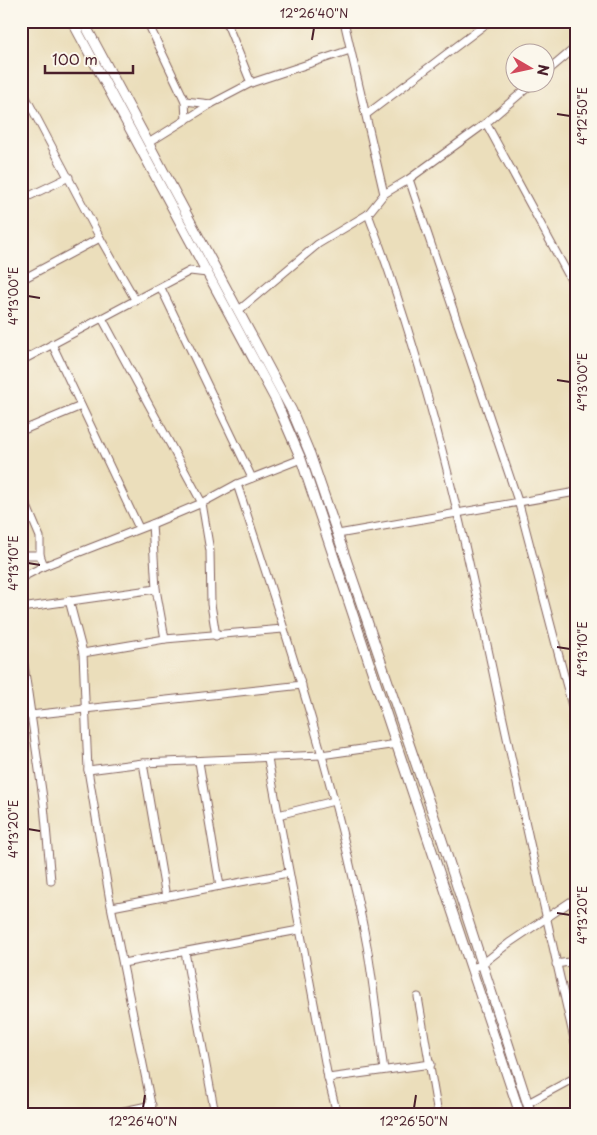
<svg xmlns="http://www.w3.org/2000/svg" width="597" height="1135" font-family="'Playpen Sans',sans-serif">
<rect width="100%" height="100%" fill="#fbf7ec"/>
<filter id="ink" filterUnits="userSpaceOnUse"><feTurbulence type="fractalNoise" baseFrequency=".02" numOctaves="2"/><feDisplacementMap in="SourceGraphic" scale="10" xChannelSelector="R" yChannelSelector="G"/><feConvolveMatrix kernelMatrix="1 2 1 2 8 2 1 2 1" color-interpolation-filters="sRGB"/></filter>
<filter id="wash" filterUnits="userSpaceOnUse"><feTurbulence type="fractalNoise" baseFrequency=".0096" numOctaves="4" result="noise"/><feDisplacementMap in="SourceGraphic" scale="20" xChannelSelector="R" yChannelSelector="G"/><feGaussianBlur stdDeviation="1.12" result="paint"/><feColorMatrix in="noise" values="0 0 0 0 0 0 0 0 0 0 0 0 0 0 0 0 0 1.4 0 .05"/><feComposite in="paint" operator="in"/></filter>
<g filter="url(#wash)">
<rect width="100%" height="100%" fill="#ebdebb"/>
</g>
<g filter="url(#ink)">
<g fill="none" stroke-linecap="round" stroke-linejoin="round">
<g stroke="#82625d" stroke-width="9">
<g id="minor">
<polyline points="147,21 185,101 186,120"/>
<polyline points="226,21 251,83"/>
<polyline points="344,21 384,194"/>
<polyline points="572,50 576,57"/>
<polyline points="544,74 576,47"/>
<polyline points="21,88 100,238 136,301"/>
<polyline points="185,101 211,104"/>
<polyline points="367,114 490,21"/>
<polyline points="486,123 576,289"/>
<polyline points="150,142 211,104 251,83 350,50"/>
<polyline points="409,179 519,504 576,721"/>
<polyline points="21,200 69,177"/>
<path d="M368 214C429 374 464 534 499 701 524 816 549 932 576 1047"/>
<polyline points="21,280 100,238"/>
<polyline points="161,288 252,478"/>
<polyline points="238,311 318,244 368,214 384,194 409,179 486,123 534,82"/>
<polyline points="102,318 202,503 210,551 211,604 216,636"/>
<polyline points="52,344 139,528"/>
<polyline points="21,361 190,271 207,273"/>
<polyline points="21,431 81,406"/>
<path d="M237 484C287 636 338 789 367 946 374 987 378 1029 384 1070"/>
<polyline points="21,492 40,537 40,555 44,566"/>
<polyline points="152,524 156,589 165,639"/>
<polyline points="338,534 576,492"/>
<polyline points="21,555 40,555"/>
<polyline points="21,578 44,566 152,524 202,503 237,484 301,459"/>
<polyline points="69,600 83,653 88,770 110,901 153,1114"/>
<polyline points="21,608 156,589"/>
<polyline points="21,644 44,805 51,881"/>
<polyline points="83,653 165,639 283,629"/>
<polyline points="21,716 302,685"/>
<polyline points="268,759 328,1078 337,1114"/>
<polyline points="199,762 220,886"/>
<polyline points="143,763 166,897"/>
<polyline points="88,770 143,763 321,755 397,744"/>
<polyline points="278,815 334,801"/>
<polyline points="112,907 288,873"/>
<polyline points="185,952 215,1114"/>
<polyline points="123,963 299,930"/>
<polyline points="556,964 576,961"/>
<polyline points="471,968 481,965 509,943 576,898"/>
<polyline points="418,997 438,1114"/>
<polyline points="328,1078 431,1064"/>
<polyline points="528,1103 576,1077"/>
<polyline points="110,1114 152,1105"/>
</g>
</g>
<g stroke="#82625d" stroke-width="11">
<g id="secondary">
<polyline points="72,21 275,399 301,459 520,1114"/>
<polyline points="83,21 292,411 310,454 442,840 531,1114"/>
</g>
</g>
<use href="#minor" stroke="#fff" stroke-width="7"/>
<use href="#secondary" stroke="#fff" stroke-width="9"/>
</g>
</g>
<path fill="none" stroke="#4a1f2b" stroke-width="2" d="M312 40 314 28M557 114 570 116M28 296 40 298M557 380 570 382M28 563 40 565M557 647 570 649M28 829 40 831M557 913 570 915M143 1108 145 1095M414 1108 416 1095"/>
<rect width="597" height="1135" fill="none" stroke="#fbf7ec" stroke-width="55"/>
<g transform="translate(530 68) rotate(99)"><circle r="24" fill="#fbf7ec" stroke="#b4a19f"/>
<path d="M0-4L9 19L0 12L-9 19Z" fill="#d1495b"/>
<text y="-8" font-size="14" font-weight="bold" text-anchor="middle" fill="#4a1f2b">N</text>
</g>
<path d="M45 65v8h88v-8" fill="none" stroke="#4a1f2b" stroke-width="2.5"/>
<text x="52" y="65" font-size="15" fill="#4a1f2b" stroke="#fbf7ec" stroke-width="4" paint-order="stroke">100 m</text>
<rect x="28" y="28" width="542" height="1080" fill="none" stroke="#4a1f2b" stroke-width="2"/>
<g font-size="12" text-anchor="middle" fill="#4a1f2b">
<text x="314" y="18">12°26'40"N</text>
<text transform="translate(583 116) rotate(-90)" y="4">4°12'50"E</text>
<text transform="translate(14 296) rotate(-90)" y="4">4°13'00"E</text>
<text transform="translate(583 382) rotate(-90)" y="4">4°13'00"E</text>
<text transform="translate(14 563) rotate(-90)" y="4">4°13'10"E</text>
<text transform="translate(583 649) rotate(-90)" y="4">4°13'10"E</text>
<text transform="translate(14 829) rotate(-90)" y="4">4°13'20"E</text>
<text transform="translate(583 915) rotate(-90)" y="4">4°13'20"E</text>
<text x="143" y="1126">12°26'40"N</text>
<text x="414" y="1126">12°26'50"N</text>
</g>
</svg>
